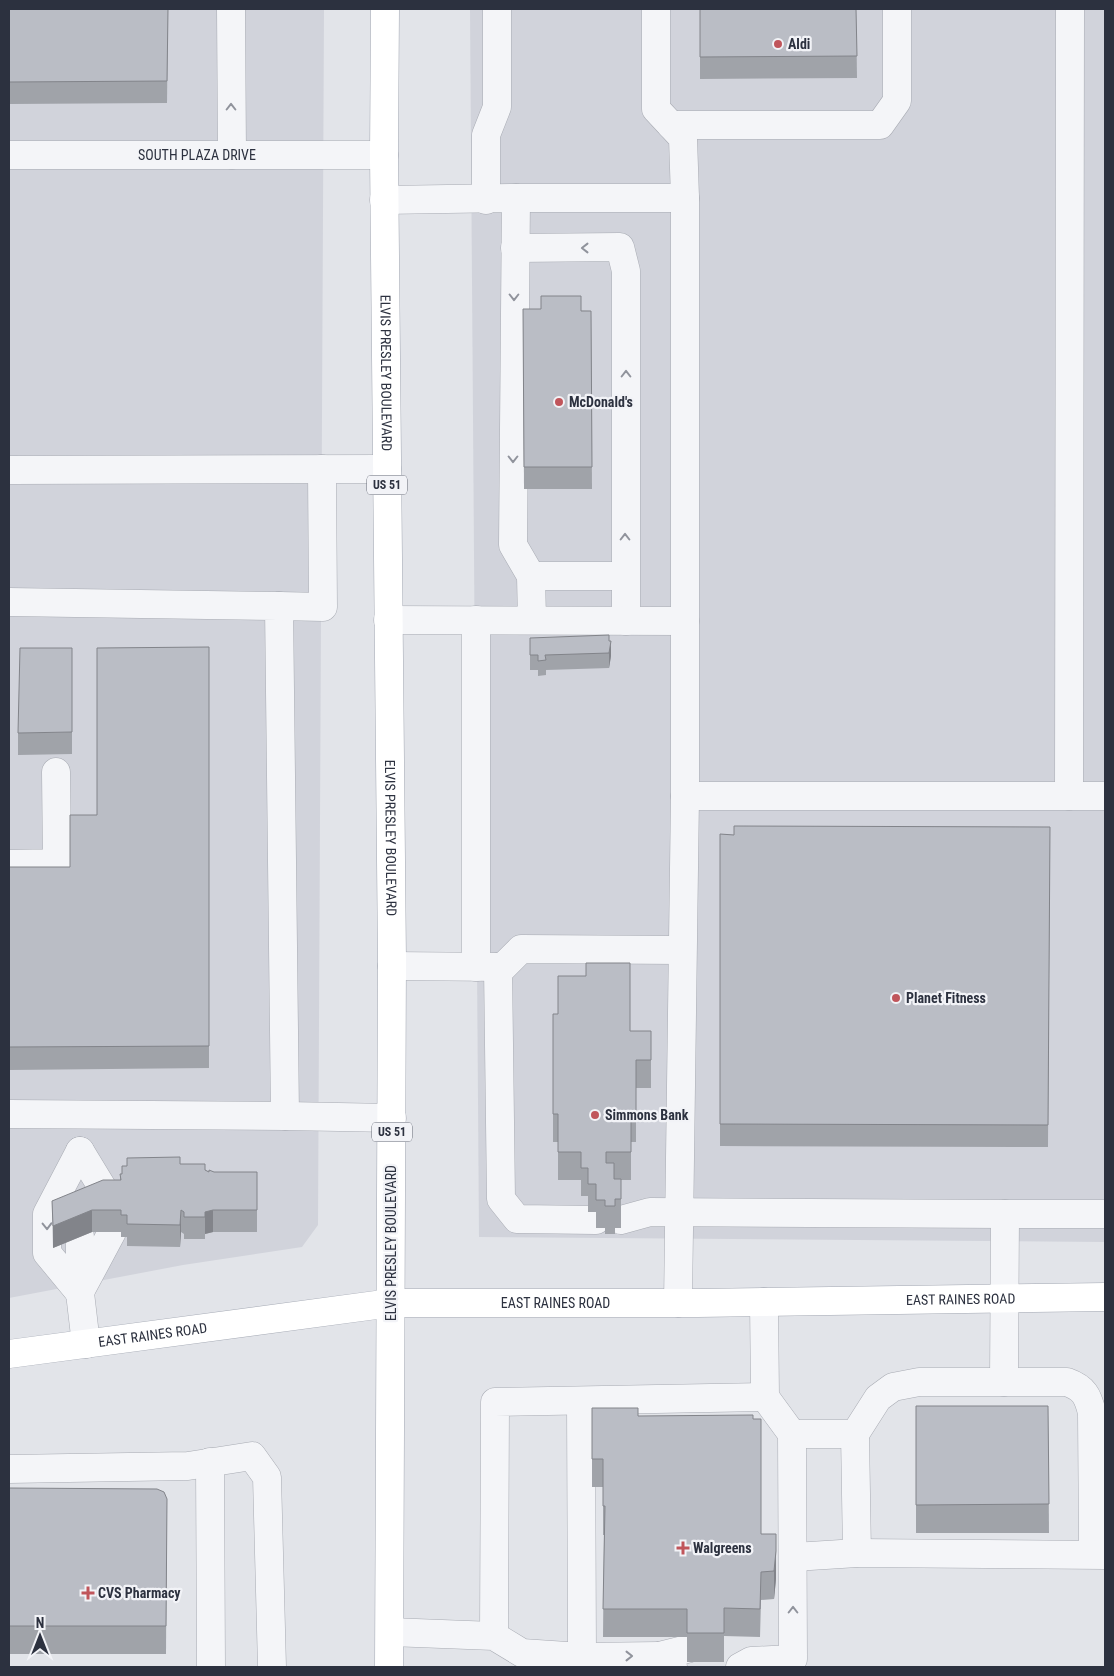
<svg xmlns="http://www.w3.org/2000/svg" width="1114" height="1676" font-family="'Roboto Condensed',sans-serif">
<rect width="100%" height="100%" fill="#e2e4e9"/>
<g fill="#d1d3db">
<polygon points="9,9 324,9 318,1225 302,1247 183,1265 9,1298"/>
<polygon points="470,9 1105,9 1105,1242 479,1237"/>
</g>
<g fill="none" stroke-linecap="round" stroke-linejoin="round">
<g stroke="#a8abb3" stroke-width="29">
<g id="minor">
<polyline points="231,9 232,155"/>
<polyline points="656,9 656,109 683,138 685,198 685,796 678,1303"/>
<polyline points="1070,9 1069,796 1105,796"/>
<polyline points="671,125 880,125 897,101 897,9"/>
<path id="s1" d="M9 155H384"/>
<polyline points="516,198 685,198"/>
<polyline points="384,200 516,198 513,545 531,576 532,620"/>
<polyline points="486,200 486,135 497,107 497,9"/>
<polyline points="515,248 620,247 626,271 626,621"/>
<polyline points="9,470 387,469"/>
<polyline points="531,576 625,576"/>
<polyline points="9,602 279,606 285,1116 9,1114"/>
<polyline points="279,606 323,607 322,469"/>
<polyline points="388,620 685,621"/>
<polyline points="685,796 1069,796"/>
<polyline points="9,864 57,863 56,772"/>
<polyline points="392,966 503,967 521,949 682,950"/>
<polyline points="476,967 476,620"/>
<polyline points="498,967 501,1199 517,1219 596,1220"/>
<polyline points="285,1116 392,1118"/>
<polyline points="80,1151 47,1214 47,1253 80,1293"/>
<polyline points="80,1151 111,1202"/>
<polyline points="621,1220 650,1212 1005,1214"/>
<polyline points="80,1237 80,1293 86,1344"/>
<polyline points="82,1288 112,1232"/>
<polyline points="1004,1382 1005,1214 1105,1214"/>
<polyline points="581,1402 582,1657"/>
<path d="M792 1434H855L878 1398 893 1387 919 1382H1067C1084 1388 1088 1396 1092 1413L1093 1554"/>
<polyline points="855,1434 857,1553"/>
<polyline points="210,1462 211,1667"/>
<polyline points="9,1469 188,1466 252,1456 267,1477 272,1667"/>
<polyline points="794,1557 857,1553 1105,1555"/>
<polyline points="390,1632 494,1636 522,1653 582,1657 659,1656 673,1667"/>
<polyline points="494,1636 495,1402 765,1397"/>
<polyline points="659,1656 687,1649"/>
<polyline points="740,1667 751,1661 793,1659 792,1434 765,1397 764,1302"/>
</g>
</g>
<g stroke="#a3a8b3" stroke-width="29">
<g id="major">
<path id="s2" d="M385 9 384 155 392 961 389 1667"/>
<path id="s3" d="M9 1354 391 1303H698L1105 1297"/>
</g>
</g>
<use href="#minor" stroke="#f4f5f8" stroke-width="28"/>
<use href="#major" stroke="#fff" stroke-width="28"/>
</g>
<g fill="#a0a3a9">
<polygon points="9,9 168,9 167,103 9,104"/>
<polygon points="700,9 856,9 857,78 700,79"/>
<polygon points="523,309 591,311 592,489 524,489"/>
<polygon points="530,638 609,641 611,656 609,668 546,670 546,675 538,676 538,670 530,670"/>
<polygon points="209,647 209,1068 9,1070 9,867 70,867 97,815"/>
<polygon points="72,732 72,754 18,755 18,733"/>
<polygon points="1050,827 1048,1147 720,1146 720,834 734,835"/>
<polygon points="553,1014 630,1031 651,1031 651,1088 636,1088 636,1142 631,1142 631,1180 621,1180 621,1228 615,1228 615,1234 605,1234 605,1228 596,1228 596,1212 588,1212 588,1196 581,1196 581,1180 558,1180 558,1142 553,1142"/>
<polygon points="180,1164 205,1170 209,1172 257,1172 257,1232 213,1232 205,1234 205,1239 184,1239 184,1234 181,1232 180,1247 127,1246 127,1237 121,1237 121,1232 92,1232 53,1248 52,1201 120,1180 120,1174"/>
<polygon points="916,1406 1048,1406 1049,1533 916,1533"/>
<polygon points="592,1408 638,1416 761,1534 776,1534 776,1579 774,1599 761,1600 760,1637 724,1636 724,1662 687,1662 687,1637 603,1637 604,1535 603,1535 603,1487 592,1487"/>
<polygon points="9,1488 167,1499 166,1654 9,1654"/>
</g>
<g fill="#82848a">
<polygon points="611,641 611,656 609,668 609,653"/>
<polygon points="92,1210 92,1232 53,1248 53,1226"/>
<polygon points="181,1210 181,1232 180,1247 180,1225"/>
<polygon points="213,1210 213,1232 205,1234 205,1212"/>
<polygon points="776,1551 776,1579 774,1599 774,1571"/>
</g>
<g fill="#babdc5" stroke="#82848a">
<polygon points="9,9 168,9 167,81 9,82"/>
<polygon points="700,9 856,9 857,56 700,57"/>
<polygon points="541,296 581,296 581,311 591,311 592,467 524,467 523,309 541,309"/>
<polygon points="609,635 609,641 611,641 609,653 545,655 546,660 538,661 538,655 530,655 530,638"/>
<polygon points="209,647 209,1046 9,1047 9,867 70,867 70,815 97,815 97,648"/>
<polygon points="20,648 72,648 72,732 18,733"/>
<polygon points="734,826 1050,827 1048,1125 720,1124 720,834 734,835"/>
<polygon points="586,963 630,963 630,1031 651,1031 651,1060 636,1060 636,1113 631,1113 631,1152 606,1152 606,1163 614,1163 614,1179 621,1179 621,1199 615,1199 615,1206 605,1206 605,1200 596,1200 596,1184 588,1184 588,1168 581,1168 581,1152 558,1152 558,1114 553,1114 553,1014 558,1014 558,976 586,976"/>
<polygon points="180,1157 180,1164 205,1164 205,1170 209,1172 209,1170 214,1172 257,1172 257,1210 213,1210 205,1212 205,1217 184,1217 184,1212 181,1210 180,1225 127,1224 127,1215 121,1215 121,1210 92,1210 53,1226 52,1201 103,1180 121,1180 120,1174 122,1174 122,1166 127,1166 127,1158"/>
<polygon points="916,1406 1048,1406 1049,1504 916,1505"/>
<polygon points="592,1408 638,1408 638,1416 753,1415 753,1419 761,1419 761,1534 776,1534 776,1551 774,1571 761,1572 760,1609 724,1608 724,1633 687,1633 687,1609 603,1609 605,1506 603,1506 603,1459 592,1459"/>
<polygon points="9,1488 157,1489 164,1492 167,1499 166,1626 9,1626"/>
</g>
<defs><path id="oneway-chevron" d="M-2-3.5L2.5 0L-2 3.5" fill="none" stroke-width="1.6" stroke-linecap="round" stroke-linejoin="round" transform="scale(1.25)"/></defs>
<g stroke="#90939c">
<use href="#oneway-chevron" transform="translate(231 107) rotate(-90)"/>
<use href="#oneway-chevron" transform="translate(585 248) rotate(180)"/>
<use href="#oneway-chevron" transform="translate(514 297) rotate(90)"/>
<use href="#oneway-chevron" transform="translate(626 374) rotate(-90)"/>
<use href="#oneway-chevron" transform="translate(513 459) rotate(90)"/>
<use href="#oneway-chevron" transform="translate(625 537) rotate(-90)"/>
<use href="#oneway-chevron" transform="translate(47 1226) rotate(89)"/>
<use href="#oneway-chevron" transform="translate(793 1610) rotate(-90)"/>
<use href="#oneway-chevron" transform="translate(629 1656)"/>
</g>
<g fill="#c0555b" stroke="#f2f3f7" stroke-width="2">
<circle cx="778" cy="44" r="5"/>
<circle cx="559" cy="402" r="5"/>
<circle cx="896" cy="998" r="5"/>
<circle cx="595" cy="1115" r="5"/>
<path d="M680.5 1540.5h5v5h5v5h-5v5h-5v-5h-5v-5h5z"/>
<path d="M85.5 1585.5h5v5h5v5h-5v5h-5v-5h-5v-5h5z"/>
</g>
<g text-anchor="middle" stroke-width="4.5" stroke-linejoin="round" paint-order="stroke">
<g fill="#f2f3f7" stroke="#676b76" stroke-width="1">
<rect x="367" y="475.5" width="40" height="19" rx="4"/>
<rect x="372" y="1122.5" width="40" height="19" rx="4"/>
</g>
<g font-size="12" font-weight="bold" fill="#2c313f">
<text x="387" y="489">US 51</text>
<text x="392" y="1136">US 51</text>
</g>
<g font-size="14" font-weight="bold" fill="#2c313f" stroke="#f2f3f7" text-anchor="start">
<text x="788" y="49">Aldi</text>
<text x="569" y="407">McDonald's</text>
<text x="906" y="1003">Planet Fitness</text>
<text x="605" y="1120">Simmons Bank</text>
<text x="693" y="1553">Walgreens</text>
<text x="98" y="1598">CVS Pharmacy</text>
</g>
<g font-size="14" fill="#2c313f" stroke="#f2f3f7">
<text dy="5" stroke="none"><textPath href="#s1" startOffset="188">SOUTH PLAZA DRIVE</textPath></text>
<text dy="5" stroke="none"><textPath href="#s2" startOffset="364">ELVIS PRESLEY BOULEVARD</textPath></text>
<text dy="5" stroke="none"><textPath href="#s2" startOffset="829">ELVIS PRESLEY BOULEVARD</textPath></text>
<text transform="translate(391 1243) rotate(-90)" y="5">ELVIS PRESLEY BOULEVARD</text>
<text dy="5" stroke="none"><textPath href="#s3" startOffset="955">EAST RAINES ROAD</textPath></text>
<text dy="5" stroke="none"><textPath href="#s3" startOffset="550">EAST RAINES ROAD</textPath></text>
<text dy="5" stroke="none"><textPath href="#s3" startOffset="145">EAST RAINES ROAD</textPath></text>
</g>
</g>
<rect width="1114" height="1676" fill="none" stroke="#2c313f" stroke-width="20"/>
<g transform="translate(40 1636)" stroke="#f2f3f7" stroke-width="4" paint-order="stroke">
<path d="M0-4L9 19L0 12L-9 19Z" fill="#2c313f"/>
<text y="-8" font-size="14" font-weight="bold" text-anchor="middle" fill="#2c313f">N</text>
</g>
</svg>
